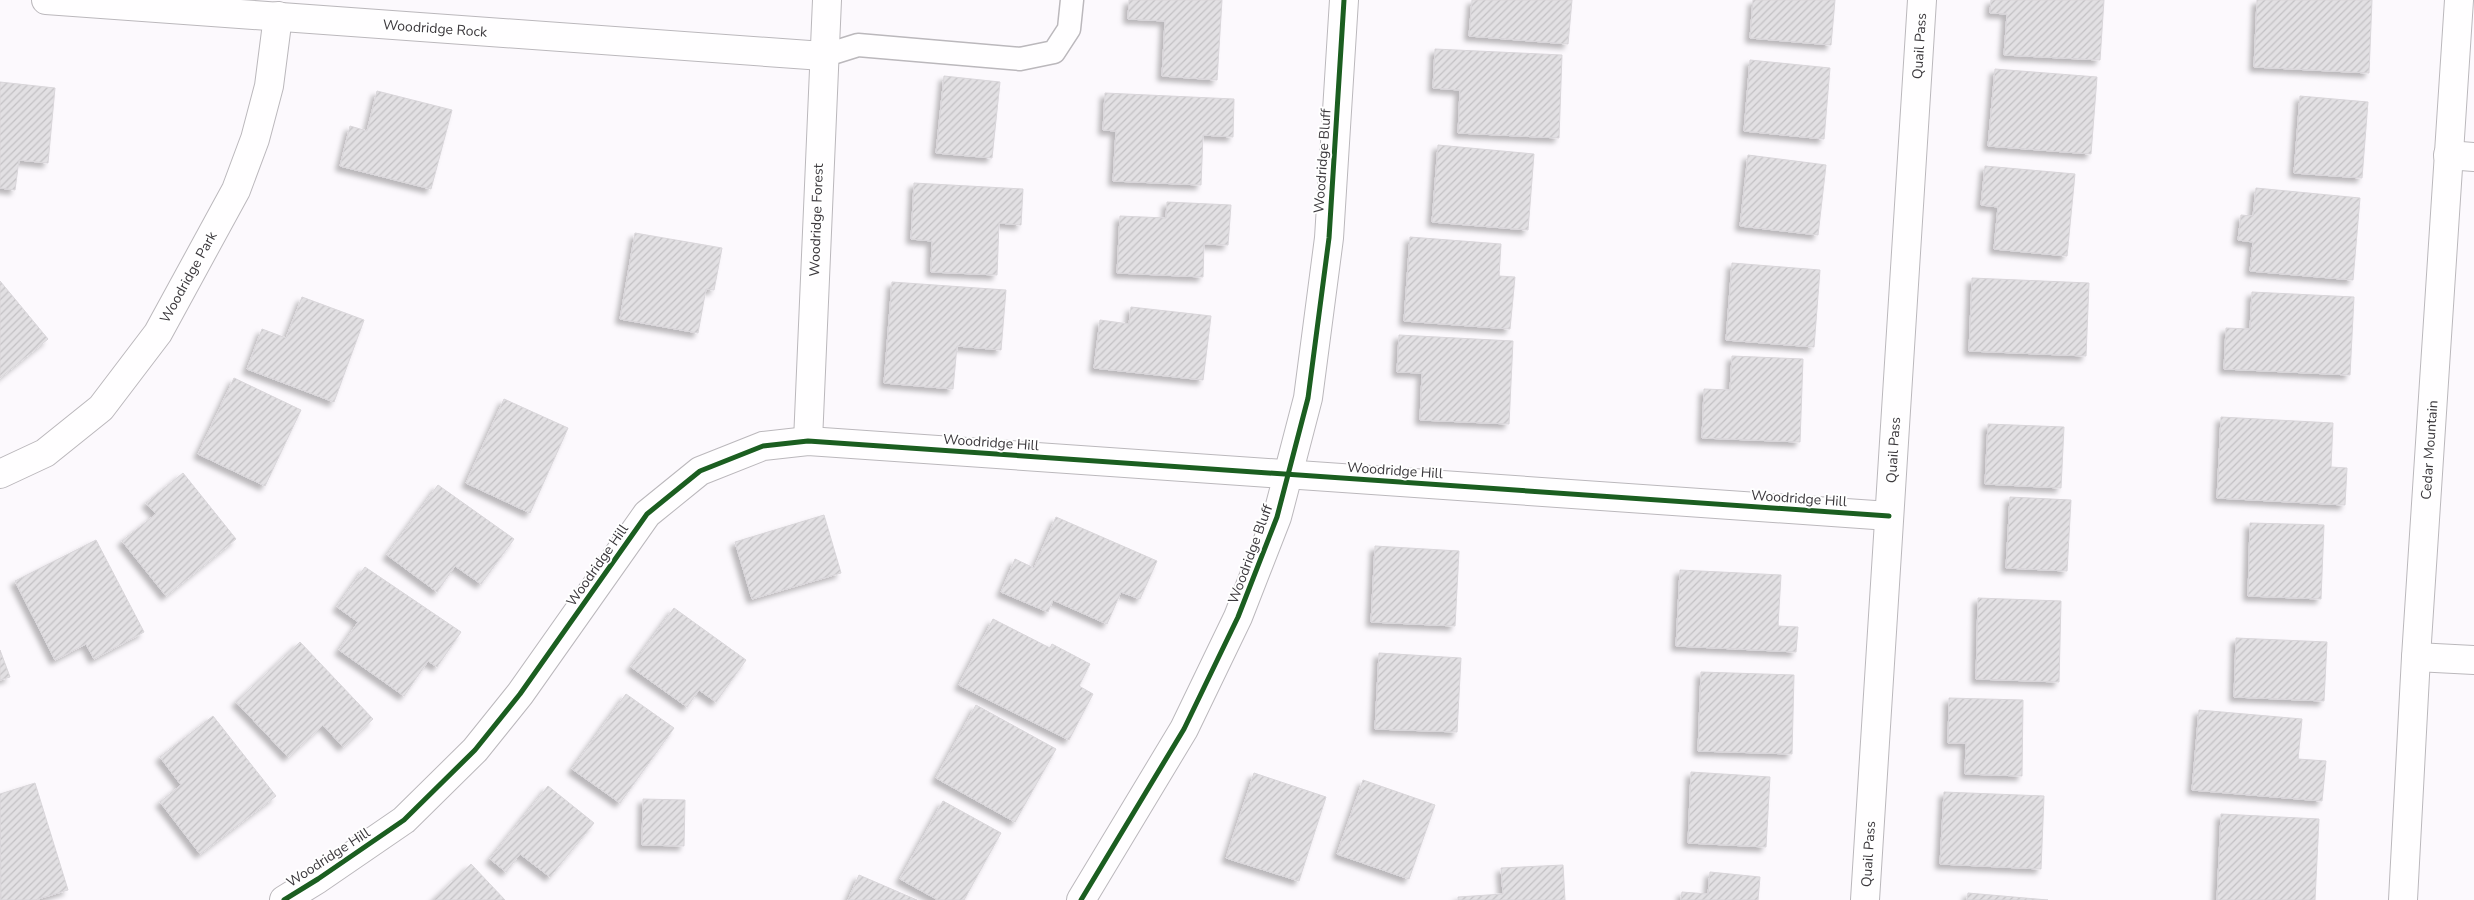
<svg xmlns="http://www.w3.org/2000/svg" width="2474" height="900" font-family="'Nunito Sans',sans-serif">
<defs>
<pattern id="building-hatch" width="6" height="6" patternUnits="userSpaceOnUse" patternTransform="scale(1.25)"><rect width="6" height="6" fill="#e2e0e3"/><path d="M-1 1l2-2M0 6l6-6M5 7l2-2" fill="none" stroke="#c3c1c4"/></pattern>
<filter id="shadow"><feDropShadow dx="-4.5" dy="4.5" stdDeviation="2.5" flood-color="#0004"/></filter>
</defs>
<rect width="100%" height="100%" fill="#fcf9fd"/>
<g fill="url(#building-hatch)" stroke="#d9d6da" filter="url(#shadow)">
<polygon points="1129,0 1222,0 1217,80 1162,76 1165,21 1128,19"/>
<polygon points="1472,0 1572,0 1568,44 1469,36"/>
<polygon points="1753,0 1835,0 1831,45 1750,38"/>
<polygon points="1991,0 2104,0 2100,60 2004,55 2007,14 1990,13"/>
<polygon points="2257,0 2372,0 2369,73 2254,67"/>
<polygon points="1435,49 1562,55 1559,138 1458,133 1460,90 1433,88"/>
<polygon points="1750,60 1830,68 1824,139 1744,131"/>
<polygon points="1995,69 2097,77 2091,154 1988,146"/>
<polygon points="944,76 1000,82 992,158 936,153"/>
<polygon points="0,82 55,88 48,163 19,160 15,190 0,188"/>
<polygon points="377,91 452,110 431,189 340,166 350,126 367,131"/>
<polygon points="1105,93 1234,99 1233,137 1203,135 1201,185 1113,181 1116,131 1103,130"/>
<polygon points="2300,96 2368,102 2362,178 2294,173"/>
<polygon points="1438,145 1534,154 1528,230 1432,222"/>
<polygon points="1748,155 1826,165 1818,235 1740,226"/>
<polygon points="1985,166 2075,174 2067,256 1994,249 1998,207 1981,205"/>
<polygon points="914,183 1023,189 1021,225 999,223 997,275 931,272 932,241 911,239"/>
<polygon points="2256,188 2360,198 2353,280 2250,271 2253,242 2238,240 2241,215 2253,216"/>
<polygon points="1167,202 1231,205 1228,245 1204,244 1203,277 1117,273 1120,216 1166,218"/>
<polygon points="635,233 722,248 714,290 706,289 698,333 620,319"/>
<polygon points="1410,237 1501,244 1499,276 1515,277 1510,329 1404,321"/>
<polygon points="1732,263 1820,270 1814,347 1726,340"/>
<polygon points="1972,278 2089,283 2086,356 1969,351"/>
<polygon points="0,281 48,339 0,378"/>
<polygon points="892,282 1006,290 1001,350 957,346 953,389 884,383"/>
<polygon points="2252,292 2354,297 2350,375 2224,369 2226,328 2250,329"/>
<polygon points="302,297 364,320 334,402 247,369 262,329 286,338"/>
<polygon points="1131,307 1211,316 1203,380 1094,368 1100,320 1129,324"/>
<polygon points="1399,335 1513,341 1509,424 1420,420 1422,373 1397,372"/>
<polygon points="1732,356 1803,359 1800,442 1702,438 1704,389 1730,390"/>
<polygon points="234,378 301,410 265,486 198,454"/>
<polygon points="504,399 568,428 530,513 466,483"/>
<polygon points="2221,417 2333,423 2331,467 2347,468 2345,505 2217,498"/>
<polygon points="1988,424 2064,427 2061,488 1985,484"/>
<polygon points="183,473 236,539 166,596 122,541 156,514 146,503"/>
<polygon points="438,485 514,539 481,584 455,566 437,592 387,555"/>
<polygon points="2010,497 2071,500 2067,571 2006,568"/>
<polygon points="824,515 841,573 752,599 735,542"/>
<polygon points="1056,517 1157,561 1140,599 1121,592 1107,624 1053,600 1048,612 1001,592 1015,559 1034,568"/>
<polygon points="2250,523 2324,525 2321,599 2248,596"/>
<polygon points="96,540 144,632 94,659 86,644 55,660 15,581"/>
<polygon points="1375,546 1459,551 1455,626 1371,622"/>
<polygon points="365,567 461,632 437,667 428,661 404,696 339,650 358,622 337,607"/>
<polygon points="1680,570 1781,575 1778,626 1798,627 1796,652 1676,646"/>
<polygon points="1978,598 2061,601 2059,682 1976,679"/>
<polygon points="674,608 746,660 716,702 699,690 687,707 631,667"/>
<polygon points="993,619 1050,648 1052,644 1090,664 1079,686 1093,694 1069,740 959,685"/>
<polygon points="2236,638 2327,642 2324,701 2234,697"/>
<polygon points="300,642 373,719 343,747 323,725 288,757 236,702"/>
<polygon points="0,650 10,677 0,680"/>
<polygon points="1379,653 1461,658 1457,732 1375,729"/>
<polygon points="1701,672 1794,675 1792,754 1698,751"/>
<polygon points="626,694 674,728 620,803 572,769"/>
<polygon points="1949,698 2023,700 2022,776 1965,774 1966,743 1948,743"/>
<polygon points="976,705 1056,749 1015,822 936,778"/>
<polygon points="2199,710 2302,719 2298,759 2326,761 2322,801 2192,790"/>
<polygon points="213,716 276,796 200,854 160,802 181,785 160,757"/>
<polygon points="1691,772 1770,777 1766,847 1688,843"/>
<polygon points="1254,773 1326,797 1299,881 1226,858"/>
<polygon points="1363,780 1435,805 1409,879 1337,854"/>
<polygon points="35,783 68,890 35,900 1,900 0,794"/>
<polygon points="548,786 594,823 550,877 520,854 506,872 490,859"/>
<polygon points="1944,792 2044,796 2041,869 1940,864"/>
<polygon points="643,799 685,800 684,846 642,845"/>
<polygon points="943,801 1001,833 964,900 938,900 900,879"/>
<polygon points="2221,814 2319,819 2315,900 2217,900"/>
<polygon points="471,864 505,900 433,900"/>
<polygon points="1563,865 1565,900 1458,900 1458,897 1503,894 1501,868"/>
<polygon points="1710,872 1760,877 1758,900 1681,900 1682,892 1708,894"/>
<polygon points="859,875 917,900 848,900"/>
<polygon points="1968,893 2048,900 1967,900"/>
</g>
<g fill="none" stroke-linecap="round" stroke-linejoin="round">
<g stroke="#bbb8bc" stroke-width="25">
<polyline id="service" points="823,56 858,45 1020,59 1054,52 1069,29 1072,0"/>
</g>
<g stroke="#bbb8bc" stroke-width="30">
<g id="minor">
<polyline points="46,0 823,56"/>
<polyline points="2448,155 2474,157"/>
<polyline points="808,441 827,0"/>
<polyline points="0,474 45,453 101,408 158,333 236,190 255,139 269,86 278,16"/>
<polyline points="2416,657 2474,660"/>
<polyline points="284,900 318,879 404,820 475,750 520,694 647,514 700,471 763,446 808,441 1889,516"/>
<polyline points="1081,900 1184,729 1238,617 1277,517 1308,398 1329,238 1344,0"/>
<polyline points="1865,900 1922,0"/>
<polyline points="2403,900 2416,657 2459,0"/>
</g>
</g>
<use href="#service" stroke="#fffeff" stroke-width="22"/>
<use href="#minor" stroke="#fffeff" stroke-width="28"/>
<g stroke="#fff" stroke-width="8">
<g id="cycleway">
<polyline points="284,900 318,879 404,820 475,750 520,694 647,514 700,471 763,446 808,441 1889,516"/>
<polyline points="1081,900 1184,729 1238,617 1277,517 1308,398 1329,238 1344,0"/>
</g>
</g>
<use href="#cycleway" stroke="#1b5e20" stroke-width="5"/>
</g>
<g text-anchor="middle" stroke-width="4" stroke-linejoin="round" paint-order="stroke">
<g font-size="14" fill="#3c393d" stroke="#fff">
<text transform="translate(435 28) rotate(4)" y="5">Woodridge Rock</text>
<text transform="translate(1919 46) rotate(-86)" y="5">Quail Pass</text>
<text transform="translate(1322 161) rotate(-86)" y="5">Woodridge Bluff</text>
<text transform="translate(816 220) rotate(-88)" y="5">Woodridge Forest</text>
<text transform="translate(188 277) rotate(-61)" y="5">Woodridge Park</text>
<text transform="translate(991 442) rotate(4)" y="5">Woodridge Hill</text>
<text transform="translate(1893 450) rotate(-86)" y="5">Quail Pass</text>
<text transform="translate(2429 450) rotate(-86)" y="5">Cedar Mountain</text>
<text transform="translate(1395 470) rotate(4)" y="5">Woodridge Hill</text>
<text transform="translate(1799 498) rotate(4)" y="5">Woodridge Hill</text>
<text transform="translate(1250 554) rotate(-70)" y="5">Woodridge Bluff</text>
<text transform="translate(597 565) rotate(-55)" y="5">Woodridge Hill</text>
<text transform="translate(1868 854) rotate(-86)" y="5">Quail Pass</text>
<text transform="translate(328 857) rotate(-33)" y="5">Woodridge Hill</text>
</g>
</g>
</svg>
